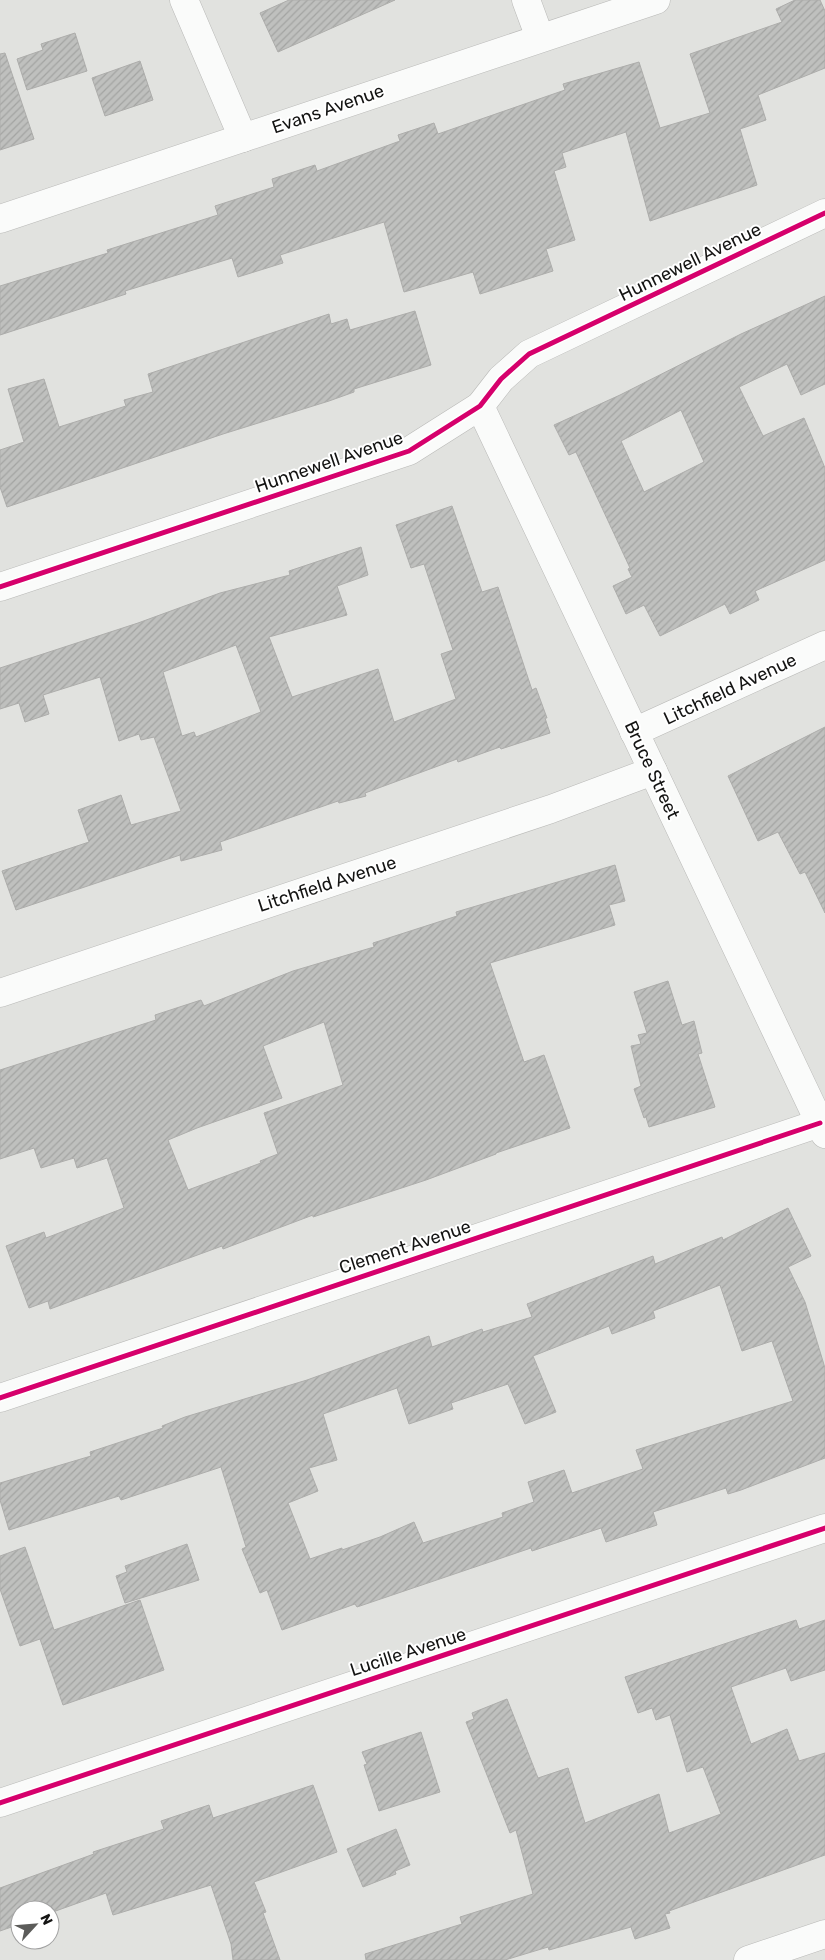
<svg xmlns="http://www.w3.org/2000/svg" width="825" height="1960" font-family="Rubik,sans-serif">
<defs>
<pattern id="building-hatch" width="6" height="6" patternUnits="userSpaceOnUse" patternTransform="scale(1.25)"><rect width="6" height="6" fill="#bfc0be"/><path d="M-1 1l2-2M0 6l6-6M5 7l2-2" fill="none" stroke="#a3a4a2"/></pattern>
</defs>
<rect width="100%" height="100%" fill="#e1e2df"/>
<g fill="url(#building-hatch)" stroke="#adadab" fill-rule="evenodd">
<polygon points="289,0 395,0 278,52 260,13"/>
<polygon points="795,0 820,0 825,11 825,68 758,95 766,120 740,129 757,185 650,221 626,132 562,153 566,167 554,171 575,240 546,249 553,271 480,294 473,272 404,292 384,222 280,255 283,263 238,277 232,258 125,291 126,294 0,335 0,286 108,253 107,250 218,215 215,206 274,187 272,179 315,165 317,171 400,141 398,135 434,123 438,134 565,90 563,84 639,62 660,128 710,113 690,54 782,22 776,9"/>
<polygon points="75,33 87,71 27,90 17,59 43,50 41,44"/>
<polygon points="5,53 34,139 0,150 0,54"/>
<polygon points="140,61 153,100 105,116 92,78"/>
<path d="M825 296V384L801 395 787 364 739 387 763 436 804 418 825 468V560L755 591 759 600 730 614 725 604 660 636 644 605 626 614 613 586 632 577 628 569 630 568 576 452 569 455 554 425 620 395 741 334ZM681 410 704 462 644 492 621 441Z"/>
<polygon points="415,311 431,365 354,389 354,392 329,401 223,434 7,507 0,487 0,450 24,442 8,389 44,379 59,427 126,406 124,400 153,392 148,374 329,314 331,324 347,319 350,330"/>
<path d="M452 506 482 592 498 587 532 690 536 688 547 718H545L550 733 501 749 500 747 458 762 457 759 365 793 366 796 339 803 338 801 220 842 222 850 181 861 180 855 16 910 2 871 89 842 78 810 121 795 131 825 181 811 154 737 141 740 139 734 119 741 100 677 43 695 49 714 25 722 19 703 0 709V668L138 623 220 593 290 575 289 571 361 547 368 575 337 586 347 615 269 637 292 697 378 669 394 722 456 699 441 654 453 650 424 564 411 568 396 525ZM236 645 261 712 196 737 194 732 182 736 163 672Z"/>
<polygon points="825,727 825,913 805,872 800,874 778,832 758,841 728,776"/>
<path d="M615 865 625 901 609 905 615 925 490 963 524 1062 544 1055 570 1128 496 1153V1154L426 1180 313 1217V1215L223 1249 222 1246 50 1309 48 1301 29 1308 6 1246 44 1232 46 1238 124 1208 107 1158 77 1168 74 1158 41 1168 34 1148 0 1159V1070L156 1020 155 1015 201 1000 204 1006 293 971 374 947 373 943 457 916 456 912ZM324 1022 343 1085 264 1113 278 1154 260 1161 261 1163 188 1190 168 1140 197 1128 282 1098 263 1046Z"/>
<polygon points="668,981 682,1025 694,1021 702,1053 698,1054 715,1107 649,1127 646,1117 644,1118 634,1089 641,1086 631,1046 641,1044 638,1035 647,1033 634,992"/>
<path d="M788 1208 811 1256 788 1267 805 1302 825 1368V1458L741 1490 728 1494 726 1488 653 1512 657 1525 606 1542 601 1528 532 1551 531 1548 357 1607 355 1604 282 1630 267 1590 260 1593 242 1549 246 1547 221 1467 121 1500 119 1496 9 1530 0 1500V1483L91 1456 90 1452 163 1428 162 1426 185 1417 307 1380 429 1336 432 1347 482 1329 483 1332 532 1317 527 1304 653 1256 655 1264 722 1237 723 1240ZM720 1285 742 1351 772 1341 793 1401 636 1450 643 1469 572 1493 564 1470 528 1482 534 1502 502 1513 503 1517 423 1543 414 1522 380 1537 342 1550V1548L310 1559 288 1503 318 1491 309 1468 337 1460 323 1414 397 1388 409 1424 453 1409 451 1403 508 1384 525 1424 556 1412 533 1356 609 1326 612 1334 655 1318 653 1311Z"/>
<polygon points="187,1544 199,1580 125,1603 116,1576 127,1572 125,1566"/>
<polygon points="25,1547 54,1630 140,1600 164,1670 63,1705 40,1639 20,1646 0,1589 0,1556"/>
<polygon points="796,1620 799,1629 825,1620 825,1670 791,1681 786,1668 731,1687 751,1744 787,1729 799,1761 825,1753 825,1855 669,1911 670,1913 665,1914 670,1928 635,1939 631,1927 549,1950 548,1947 505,1960 366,1960 365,1954 462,1924 460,1917 533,1894 516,1830 510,1833 466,1722 474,1719 472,1713 507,1699 538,1778 568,1768 585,1823 659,1794 669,1833 721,1814 703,1767 687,1772 670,1715 656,1720 652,1708 638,1713 625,1677"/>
<polygon points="421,1732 440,1792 379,1811 364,1765 367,1764 362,1752"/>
<polygon points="313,1785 337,1852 254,1882 266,1912 263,1913 280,1960 233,1960 231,1944 211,1885 113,1915 106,1893 50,1913 50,1910 20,1910 20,1924 0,1931 0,1888 94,1854 93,1852 164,1829 161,1821 209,1805 213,1818"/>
<polygon points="396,1829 410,1865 395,1871 396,1874 363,1887 347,1849"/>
</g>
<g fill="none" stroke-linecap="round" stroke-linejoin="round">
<g stroke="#b9b9b7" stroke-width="29">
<g id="minor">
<polyline points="184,0 243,138"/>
<polyline points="526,0 540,38"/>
<polyline points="0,219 656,0"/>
<polyline points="480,406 825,1134"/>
<polyline points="0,587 409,451 480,406 501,379 529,354 825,213"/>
<polyline points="634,732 825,645"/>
<polyline points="0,993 551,809 653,771"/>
<polyline points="0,1398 820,1123"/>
<polyline points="0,1803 825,1528"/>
<polyline points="748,1960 825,1934"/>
</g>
</g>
<use href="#minor" stroke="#fafbfa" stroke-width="28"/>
<g stroke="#fff" stroke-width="8">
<g id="cycleway">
<polyline points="0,587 409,451 480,406 501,379 529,354 825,213"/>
<polyline points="0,1398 820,1123"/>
<polyline points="0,1803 825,1528"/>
</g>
</g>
<use href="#cycleway" stroke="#d6006c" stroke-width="5"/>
</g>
<g text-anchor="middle" stroke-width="4" stroke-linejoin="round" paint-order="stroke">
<g font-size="18" fill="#141413" stroke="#fff">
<text transform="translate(328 109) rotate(-19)" y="6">Evans Avenue</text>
<text transform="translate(690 262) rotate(-26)" y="6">Hunnewell Avenue</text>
<text transform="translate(329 462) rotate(-19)" y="6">Hunnewell Avenue</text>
<text transform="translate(730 689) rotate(-25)" y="6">Litchfield Avenue</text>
<text transform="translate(652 770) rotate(65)" y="6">Bruce Street</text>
<text transform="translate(327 884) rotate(-18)" y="6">Litchfield Avenue</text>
<text transform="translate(405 1247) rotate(-18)" y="6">Clement Avenue</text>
<text transform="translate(408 1652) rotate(-18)" y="6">Lucille Avenue</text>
</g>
</g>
<g transform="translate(35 1925) rotate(64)"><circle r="24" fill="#ffffff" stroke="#a1a1a1"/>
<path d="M0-4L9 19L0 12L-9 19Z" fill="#5c5c5a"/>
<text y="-8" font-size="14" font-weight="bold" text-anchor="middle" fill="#141413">N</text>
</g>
</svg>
